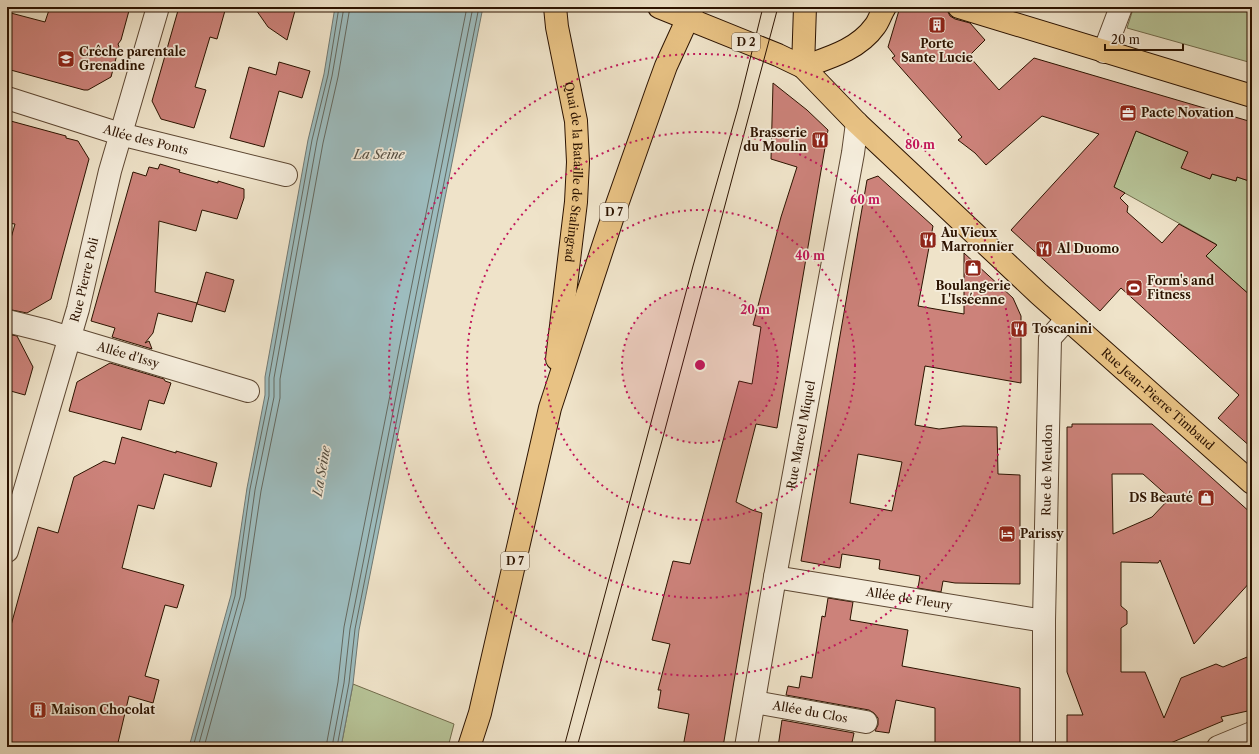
<svg xmlns="http://www.w3.org/2000/svg" width="1259" height="754" font-family="'Libre Caslon Text',serif">
<rect width="100%" height="100%" fill="#efe3c9"/>
<filter id="stains"><feTurbulence type="fractalNoise" baseFrequency=".005" numOctaves="4"/><feColorMatrix values="0 0 0 0 .2 0 0 0 0 .09 0 0 0 0 .02 0 0 0 .5 -.17"/></filter>
<radialGradient id="worn" r=".72"><stop offset=".6" stop-color="#630" stop-opacity="0"/><stop offset="1" stop-color="#630" stop-opacity=".3"/></radialGradient>
<g fill="#b7c498" stroke="#726c4c">
<polygon points="1141,7 1252,7 1252,63 1127,28 1133,9"/>
<polygon points="1136,131 1188,152 1182,168 1210,179 1212,174 1236,181 1237,177 1252,182 1252,297 1206,256 1216,244 1114,187"/>
<polygon points="353,684 454,724 448,747 341,747"/>
</g>
<polygon fill="#9dbcbe" stroke="#707872" points="335,7 483,7 359,630 353,684 341,747 189,747 231,595 247,488 265,395 265,377 308,140 324,74"/>
<g fill="none" stroke-linecap="round" stroke-linejoin="round">
<g stroke="#64685f" stroke-width="1">
<polyline points="193,747 235,596 250,489 269,396 269,378 312,140 328,75 339,7"/>
<polyline points="198,747 240,597 255,490 274,397 274,378 317,141 332,76 344,7"/>
<polyline points="204,747 245,598 261,491 280,398 280,379 323,143 338,77 350,7"/>
<polyline points="326,747 338,682 344,627 467,7"/>
<polyline points="332,747 344,683 350,629 473,7"/>
<polyline points="337,747 349,683 355,629 479,7"/>
</g>
</g>
<g fill="#cc827a" stroke="#2c1300" fill-rule="evenodd">
<polygon points="50,7 130,7 121,40 118,44 119,47 111,77 88,90 84,90 7,69 7,12 45,22"/>
<polygon points="179,7 226,7 217,39 210,37 195,87 206,90 194,128 161,119 152,101"/>
<polygon points="254,7 296,7 287,40 268,27"/>
<polygon points="900,7 947,7 947,10 950,16 955,19 970,23 985,40 969,56 999,90 1034,58 1252,122 1252,182 1237,177 1236,181 1212,174 1210,179 1181,168 1188,152 1136,131 1114,187 1125,193 1120,198 1128,206 1127,212 1162,243 1179,224 1217,245 1206,256 1252,297 1252,448 1218,418 1239,395 1121,288 1100,311 1011,230 1099,134 1042,116 986,165 975,153 958,140 962,137 892,58 895,56 888,47"/>
<polygon points="279,62 310,71 302,98 279,91 264,147 230,138 249,67 276,75"/>
<polygon points="773,83 807,110 828,130 777,428 756,424 736,502 752,510 762,513 723,747 683,747 689,714 658,708 661,690 658,690 670,644 652,640 673,561 690,564 739,381 752,384 761,327 753,325 781,217 797,167 771,159"/>
<polygon points="7,120 66,136 66,138 78,141 89,159 51,299 27,313 7,309 7,252 15,224 7,223"/>
<polygon points="160,164 180,170 179,172 218,183 218,181 244,189 244,198 237,219 202,210 196,231 159,221 155,292 197,303 192,322 158,313 153,333 145,343 149,341 152,349 112,337 115,328 91,321 133,172 146,176 149,167 158,169"/>
<path d="M878 176 933 226 918 306 964 314V253L1013 298 1021 316V383L925 366 915 425 939 429 963 426 997 427 998 474 1020 475V584L955 583 943 581 941 592 918 588 920 576 879 569 880 560 842 554 840 568 801 561 867 180ZM858 454 902 462 892 511 850 503Z"/>
<polygon points="206,272 234,280 225,312 197,304"/>
<polygon points="7,334 17,336 33,367 25,395 7,390"/>
<polygon points="110,363 164,379 165,381 171,383 164,404 149,400 141,430 69,411 77,382"/>
<path d="M1072 424H1152L1252 514V580L1194 644 1160 560 1158 563 1121 562V606L1127 611V624L1121 628V672H1145L1164 718 1181 678 1216 664 1223 667 1252 655V710L1221 717 1223 721 1161 747H1067V715H1083L1067 672V427H1072ZM1112 474H1143L1170 498 1152 517 1113 534Z"/>
<polygon points="122,437 176,453 176,451 217,463 211,487 164,474 154,509 138,505 122,568 184,585 177,608 165,605 145,676 159,680 153,703 129,696 117,747 31,747 7,741 7,640 38,527 58,533 74,477 104,461 115,464"/>
<polygon points="828,598 853,602 850,620 908,630 902,666 1020,688 1020,747 935,747 935,708 896,700 889,733 875,731 878,725 878,718 874,713 869,710 786,695 788,686 799,688 801,676 812,678 822,616 825,617"/>
<polygon points="782,720 854,733 851,747 778,747"/>
</g>
<g fill="none" stroke-linecap="round" stroke-linejoin="round">
<g stroke="#5d4732" stroke-width="24">
<g id="minor">
<polyline points="1104,52 1121,7"/>
<path id="s1" d="M7 98 120 134 286 175"/>
<path id="s2" d="M7 321 47 331 248 391"/>
<path id="s3" d="M7 551 78 309 110 171 158 7"/>
<path id="s4" d="M775 577 1044 621"/>
<path id="s5" d="M754 702 866 722"/>
<path id="s6" d="M746 747 775 577 853 153 857 123"/>
<path id="s7" d="M1044 747V621L1050 338 1067 319"/>
<polyline points="1218,747 1252,733"/>
</g>
</g>
<g stroke="#2c1300" stroke-width="24">
<g id="major">
<path id="s8" d="M555 7 557 27 576 121 578 162 576 202 557 359"/>
<path id="s9" d="M659 7 778 55 803 67 857 123 1039 294 1252 483"/>
<polyline points="959,7 1252,96"/>
<path d="M803 67C828 58 858 50 875 26 879 21 881 13 885 7"/>
<polyline points="803,67 805,7"/>
<polyline points="469,747 480,713 550,408 615,210 658,88 666,66 693,7"/>
</g>
</g>
<use href="#minor" stroke="#f5eddc" stroke-width="22"/>
<use href="#major" stroke="#e8c284" stroke-width="22"/>
<g stroke="#2c1300" stroke-width="1">
<polyline points="564,747 693,266 738,108 763,7"/>
<polyline points="577,747 663,437 778,7"/>
</g>
</g>
<circle cx="700" cy="365" r="78" fill="#c2185b" fill-opacity=".12"/>
<g fill="none" stroke="#c2185b" stroke-width="2" stroke-dasharray="2 4">
<circle cx="700" cy="365" r="78"/>
<circle cx="700" cy="365" r="155"/>
<circle cx="700" cy="365" r="233"/>
<circle cx="700" cy="365" r="311"/>
</g>
<defs>
<g id="building-square" transform="scale(0.9)"><rect x="-9" y="-9" width="18" height="18" rx="4" fill="#8f2418" stroke="#f5eddc"/><path d="M-4-6H4V6H1V3H-1V6H-4ZM-2.5-4.3h1.7v1.8h-1.7ZM.8-4.3h1.7v1.8H.8ZM-2.5-1h1.7V.8h-1.7ZM.8-1h1.7V.8H.8Z" fill="#fff"/></g>
<g id="school-square" transform="scale(0.9)"><rect x="-9" y="-9" width="18" height="18" rx="4" fill="#8f2418" stroke="#f5eddc"/><path d="M0-5L7-2L0 1L-7-2ZM-4 1L0 2.5L4 1V4Q0 6-4 4Z" fill="#fff"/></g>
<g id="office-square" transform="scale(0.9)"><rect x="-9" y="-9" width="18" height="18" rx="4" fill="#8f2418" stroke="#f5eddc"/><path d="M-6-3h4V-5.5h4V-3h4V5H-6ZM-1-4.5V-3h2v-1.5ZM-6 0V1H6V0Z" fill="#fff"/></g>
<g id="restaurant-square" transform="scale(0.9)"><rect x="-9" y="-9" width="18" height="18" rx="4" fill="#8f2418" stroke="#f5eddc"/><path d="M-5-6h1v4h1v-4h1v4h1v-4h1v5L-1.5 .5V6h-2V.5L-5-1ZM5-6V6H3V1.5H1.5Q1.5-4 5-6Z" fill="#fff"/></g>
<g id="shop-square" transform="scale(0.9)"><rect x="-9" y="-9" width="18" height="18" rx="4" fill="#8f2418" stroke="#f5eddc"/><path d="M-5-2.5h2.3a2.7 3.5 0 0 1 5.4 0H5L5.5 6h-11ZM-1.5-2.5h3a1.5 2.3 0 0 0-3 0Z" fill="#fff"/></g>
<g id="stadium-square" transform="scale(0.9)"><rect x="-9" y="-9" width="18" height="18" rx="4" fill="#8f2418" stroke="#f5eddc"/><path d="M0-5a6.5 5 0 1 0 0 10a6.5 5 0 1 0 0-10ZM-3.5-1.8h7v3.6h-7Z" fill="#fff"/></g>
<g id="hotel-square" transform="scale(0.9)"><rect x="-9" y="-9" width="18" height="18" rx="4" fill="#8f2418" stroke="#f5eddc"/><path d="M-6-4.5h1.5V1H6V5H4.5V3h-9V5H-6ZM-4 0a1.8 1.8 0 1 1 3.6 0ZM.5 0V-2.5h3Q6-2.5 6 0Z" fill="#fff"/></g>
</defs>
<g fill-rule="evenodd">
<use href="#building-square" x="937" y="25"/>
<use href="#school-square" x="66" y="59"/>
<use href="#office-square" x="1128" y="113"/>
<use href="#restaurant-square" x="820" y="140"/>
<use href="#restaurant-square" x="928" y="240"/>
<use href="#restaurant-square" x="1044" y="249"/>
<use href="#shop-square" x="973" y="268"/>
<use href="#stadium-square" x="1134" y="288"/>
<use href="#restaurant-square" x="1019" y="329"/>
<use href="#shop-square" x="1206" y="498"/>
<use href="#hotel-square" x="1007" y="534"/>
<use href="#building-square" x="38" y="710"/>
</g>
<g text-anchor="middle" stroke-width="3.5" stroke-linejoin="round" paint-order="stroke">
<g fill="#f5eddc" stroke="#685442" stroke-width="1">
<rect x="732" y="33" width="28" height="18" rx="3"/>
<rect x="600" y="203" width="28" height="18" rx="3"/>
<rect x="501" y="552" width="28" height="18" rx="3"/>
</g>
<g font-size="11" font-weight="bold" fill="#2c1300">
<text x="746" y="46">D 2</text>
<text x="614" y="216">D 7</text>
<text x="515" y="565">D 7</text>
</g>
<g font-size="12" font-weight="bold" fill="#2c1300" stroke="#f5eddc" text-anchor="start">
<text x="937" y="48" text-anchor="middle">Porte<tspan x="937" dy="14">Sante Lucie</tspan></text>
<text x="79" y="56">Crêche parentale<tspan x="79" dy="14">Grenadine</tspan></text>
<text x="1141" y="117">Pacte Novation</text>
<text x="807" y="137" text-anchor="end">Brasserie<tspan x="807" dy="14">du Moulin</tspan></text>
<text x="941" y="237">Au Vieux<tspan x="941" dy="14">Marronnier</tspan></text>
<text x="1057" y="253">Al Duomo</text>
<text x="1147" y="285">Form's and<tspan x="1147" dy="14">Fitness</tspan></text>
<text x="973" y="290" text-anchor="middle">Boulangerie<tspan x="973" dy="14">L'Isséenne</tspan></text>
<text x="1032" y="333">Toscanini</text>
<text x="1193" y="502" text-anchor="end">DS Beauté</text>
<text x="1020" y="538">Parissy</text>
<text x="51" y="714">Maison Chocolat</text>
</g>
<g font-size="12" fill="#2c1300" stroke="#f5eddc">
<text dy="4" stroke="none"><textPath href="#s1" startOffset="145">Allée des Ponts</textPath></text>
<text dy="4" stroke="none"><textPath href="#s8" startOffset="167">Quai de la Bataille de Stalingrad</textPath></text>
<text dy="4" stroke="none"><textPath href="#s3" startOffset="282">Rue Pierre Poli</textPath></text>
<text dy="4" stroke="none"><textPath href="#s2" startOffset="126">Allée d'Issy</textPath></text>
<text dy="4" stroke="none"><textPath href="#s9" startOffset="642">Rue Jean-Pierre Timbaud</textPath></text>
<text dy="4" stroke="none"><textPath href="#s6" startOffset="317">Rue Marcel Miquel</textPath></text>
<text dy="4" stroke="none"><textPath href="#s7" startOffset="277">Rue de Meudon</textPath></text>
<text dy="4" stroke="none"><textPath href="#s4" startOffset="136">Allée de Fleury</textPath></text>
<text dy="4" stroke="none"><textPath href="#s5" startOffset="57">Allée du Clos</textPath></text>
</g>
<g font-size="13" font-style="italic" fill="#544e42" stroke="#f5eddc">
<text x="379" y="159">La Seine</text>
<text transform="translate(321 471) rotate(-80)" y="5">La Seine</text>
</g>
</g>
<circle cx="700" cy="365" r="6" fill="#c2185b" stroke="#f5eddc" stroke-width="2"/>
<g font-size="12" text-anchor="middle" font-weight="bold" fill="#c2185b" stroke="#f5eddc" stroke-width="3.5" stroke-linejoin="round" paint-order="stroke">
<text x="920" y="149">80 m</text>
<text x="865" y="204">60 m</text>
<text x="810" y="260">40 m</text>
<text x="755" y="314">20 m</text>
</g>
<rect width="1259" height="754" fill="none" stroke="#efe3c9" stroke-width="24"/>
<rect x="8" y="8" width="1243" height="738" fill="none" stroke="#2c1300" stroke-width="2"/>
<rect x="12" y="12" width="1235" height="730" fill="none" stroke="#2c1300"/>
<path d="M1105 44v6h78v-6" fill="none" stroke="#2c1300" stroke-width="2"/>
<text x="1111" y="44" font-size="12" fill="#2c1300" stroke="#f5eddc" stroke-width="3" paint-order="stroke">20 m</text>
<rect width="100%" height="100%" filter="url(#stains)"/>
<rect width="100%" height="100%" fill="url(#worn)"/>
</svg>
